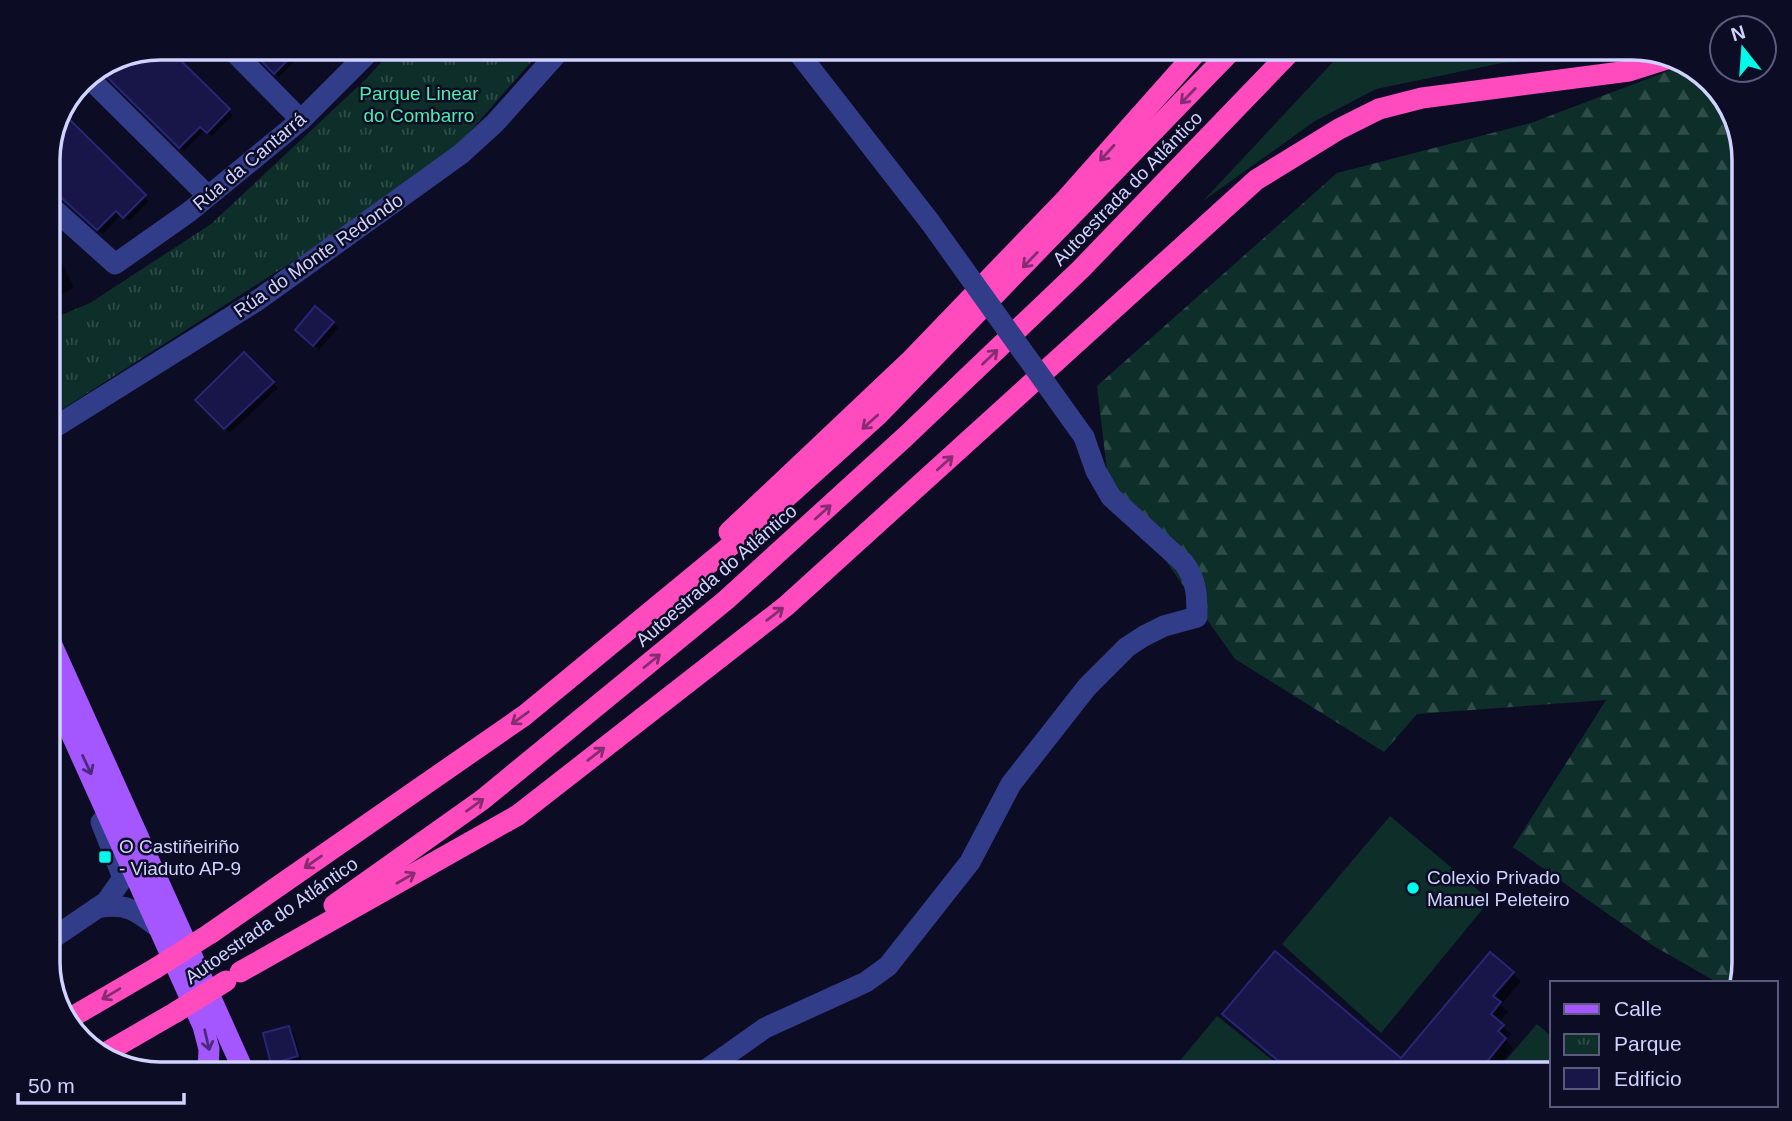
<svg xmlns="http://www.w3.org/2000/svg" width="1792" height="1121" font-family="Helvetica,sans-serif">
<defs>
<pattern id="forest-firs" width="22" height="20" patternUnits="userSpaceOnUse" patternTransform="scale(1.75)"><rect width="22" height="20" fill="#0e2f29"/><path d="M5 1l3.5 6h-7zM16 11l3.5 6h-7z" fill="#304c49"/></pattern>
<pattern id="park-tufts" width="24" height="20" patternUnits="userSpaceOnUse" patternTransform="scale(1.75)"><rect width="24" height="20" fill="#0e2f29"/><path d="M3 7l-1-3M5 7V3M7 7l1-3M15 17l-1-3M17 17v-4M19 17l1-3" fill="none" stroke="#304c49"/></pattern>
</defs>
<rect width="100%" height="100%" fill="#0c0c25"/>
<g fill="#0e2f29">
<polygon points="1347,47 1599,47 1632,56 1502,63 1376,89 1315,121 1203,201"/>
<polygon points="1390,816 1490,900 1381,1033 1282,944"/>
<polygon points="1217,1016 1290,1074 1169,1074"/>
<polygon points="1537,1024 1552,1037 1552,1074 1494,1074"/>
</g>
<polygon fill="url(#forest-firs)" points="1689,63 1729,103 1745,153 1745,962 1739,983 1718,983 1652,945 1513,847 1606,700 1417,714 1384,752 1235,659 1108,479 1097,386 1337,173 1531,123"/>
<polygon fill="url(#park-tufts)" points="395,47 544,47 460,143 331,237 47,419 47,321 90,303 211,224 365,80"/>
<g fill="#0007">
<polygon points="164,47 233,115 212,136 205,130 184,151 104,72"/>
<polygon points="250,47 322,47 307,63 300,56 279,77"/>
<polygon points="64,116 149,201 129,221 122,214 103,234 62,197 47,192 47,153"/>
<polygon points="47,241 56,250 74,288 47,303"/>
<polygon points="333,323 338,328 319,350 303,335"/>
<polygon points="244,355 278,388 230,433 198,400"/>
<polygon points="1512,973 1521,981 1501,1005 1508,1012 1498,1022 1511,1034 1506,1040 1513,1048 1492,1074 1295,1074 1401,1061"/>
<polygon points="289,1028 294,1033 302,1061 278,1068 273,1063"/>
</g>
<g fill="#181648" stroke="#282576" stroke-width="2">
<polygon points="160,47 167,47 230,109 207,133 200,127 179,148 101,71"/>
<polygon points="248,47 300,47 274,74"/>
<polygon points="65,115 146,195 123,218 116,211 97,230 56,193 47,190 47,153"/>
<polygon points="315,306 334,322 313,346 295,330"/>
<polygon points="244,352 274,382 224,429 195,400"/>
<polygon points="1275,951 1401,1058 1490,952 1514,972 1493,996 1501,1002 1491,1014 1504,1025 1498,1031 1506,1038 1477,1074 1294,1074 1222,1014"/>
<polygon points="289,1026 298,1056 271,1064 263,1033"/>
</g>
<g fill="none" stroke-linecap="round" stroke-linejoin="round">
<g stroke="#323d89" stroke-width="21">
<polyline points="229,47 301,120"/>
<polyline points="794,47 930,222"/>
<polyline points="88,77 208,196"/>
<polyline points="47,203 115,264 189,212 301,120 374,47"/>
<polyline points="47,432 258,300 461,154 495,123 563,47"/>
<path d="M97 908C128 902 138 912 161 930"/>
<polyline points="47,942 106,902 123,878 101,822"/>
<path d="M700 1074 765 1028 866 982 888 966 970 862 1011 784 1087 687 1127 647 1144 636 1164 626 1197 617C1197 595 1197 581 1184 563L1111 497 1096 471 1084 437"/>
</g>
<g stroke="#a557ff" stroke-width="21">
<polyline points="47,634 245,1074"/>
<polyline points="47,680 203,1026 209,1049 208,1073"/>
</g>
<g stroke="#ff4bbe" stroke-width="21">
<polyline points="729,532 910,361 1066,199 1201,47"/>
<polyline points="334,905 482,800 726,600 905,437 1081,269 1295,47"/>
<polyline points="211,933 525,715 758,523 878,415 1235,47"/>
<polyline points="240,972 518,815 786,606 1256,180 1339,129 1379,109 1422,98 1629,71 1670,58"/>
<polyline points="65,1021 156,968"/>
<polyline points="100,1056 176,1012"/>
</g>
<polyline stroke="#323d89" stroke-width="21" points="930,222 1084,437"/>
<g stroke="#ff4bbe" stroke-width="21">
<polyline points="156,968 211,933"/>
<polyline points="176,1012 226,981"/>
</g>
</g>
<defs><path id="oneway-shaft" d="M-6 0H5M1.5-3L5.5 0L1.5 3" fill="none" stroke-width="1.6" stroke-linecap="round" stroke-linejoin="round" transform="scale(1.75)"/></defs>
<g stroke="#862c72">
<use href="#oneway-shaft" transform="translate(1188 96) rotate(134)"/>
<use href="#oneway-shaft" transform="translate(1107 153) rotate(132)"/>
<use href="#oneway-shaft" transform="translate(1030 260) rotate(134)"/>
<use href="#oneway-shaft" transform="translate(990 357) rotate(-44)"/>
<use href="#oneway-shaft" transform="translate(870 422) rotate(138)"/>
<use href="#oneway-shaft" transform="translate(945 463) rotate(-42)"/>
<use href="#oneway-shaft" transform="translate(823 512) rotate(-42)"/>
<use href="#oneway-shaft" transform="translate(775 614) rotate(-38)"/>
<use href="#oneway-shaft" transform="translate(652 661) rotate(-39)"/>
<use href="#oneway-shaft" transform="translate(520 718) rotate(144)"/>
<use href="#oneway-shaft" transform="translate(596 754) rotate(-38)"/>
<use href="#oneway-shaft" transform="translate(475 805) rotate(-36)"/>
<use href="#oneway-shaft" transform="translate(313 862) rotate(145)"/>
<use href="#oneway-shaft" transform="translate(406 878) rotate(-30)"/>
<use href="#oneway-shaft" transform="translate(111 994) rotate(149)"/>
</g>
<g stroke="#492a7c">
<use href="#oneway-shaft" transform="translate(87 765) rotate(65)"/>
<use href="#oneway-shaft" transform="translate(207 1040) rotate(77)"/>
</g>
<g fill="#00fbeb" stroke="#0c0c25" stroke-width="2.5">
<rect x="98" y="850" width="14" height="14" rx="3.5"/>
<circle cx="1413" cy="888" r="7"/>
</g>
<g text-anchor="middle" stroke-width="5" stroke-linejoin="round" paint-order="stroke">
<g font-size="19" fill="#4fecab" stroke="#0c0c25">
<text x="419" y="100">Parque Linear<tspan x="419" dy="22">do Combarro</tspan></text>
</g>
<g font-size="19" fill="#d0d2ff" stroke="#0c0c25">
<text transform="translate(249 161) rotate(-40)" y="7">Rúa da Cantarrá</text>
<text transform="translate(1127 188) rotate(-46)" y="7">Autoestrada do Atlántico</text>
<text transform="translate(318 255) rotate(-35)" y="7">Rúa do Monte Redondo</text>
<text transform="translate(716 575) rotate(-41)" y="7">Autoestrada do Atlántico</text>
<text transform="translate(271 920) rotate(-35)" y="7">Autoestrada do Atlántico</text>
</g>
<g font-size="19" fill="#d0d2ff" stroke="#0c0c25" text-anchor="start">
<text x="119" y="853">O Castiñeiriño<tspan x="119" dy="22">- Viaduto AP-9</tspan></text>
<text x="1427" y="884">Colexio Privado<tspan x="1427" dy="22">Manuel Peleteiro</tspan></text>
</g>
</g>
<path d="M0 0H1792V1121H0ZM160 60H1632A100 100 0 0 1 1732 160V962A100 100 0 0 1 1632 1062H160A100 100 0 0 1 60 962V160A100 100 0 0 1 160 60Z" fill="#0c0c25" fill-rule="evenodd"/>
<path fill="none" stroke="#d0d2ff" stroke-width="3.5" d="M160 60H1632A100 100 0 0 1 1732 160V962A100 100 0 0 1 1632 1062H160A100 100 0 0 1 60 962V160A100 100 0 0 1 160 60Z"/>
<rect x="1550" y="981" width="228" height="126" fill="#0c0c25" stroke="#5a5b7c" stroke-width="2"/>
<rect x="1564" y="1004" width="35" height="10" fill="#a557ff" stroke="#5a5b7c" stroke-width="2"/>
<text x="1614" y="1016" font-size="21" fill="#d0d2ff">Calle</text>
<rect x="1564" y="1034" width="35" height="21" fill="url(#park-tufts)" stroke="#5a5b7c" stroke-width="2"/>
<text x="1614" y="1051" font-size="21" fill="#d0d2ff">Parque</text>
<rect x="1564" y="1068" width="35" height="21" fill="#181648" stroke="#5a5b7c" stroke-width="2"/>
<text x="1614" y="1086" font-size="21" fill="#d0d2ff">Edificio</text>
<g transform="translate(1743 49) rotate(343)"><circle r="33" fill="#0c0c25" stroke="#5a5b7c" stroke-width="2"/>
<path d="M0-5L12 26L0 18L-12 26Z" fill="#00fbeb"/>
<text y="-10" font-size="19" font-weight="bold" text-anchor="middle" fill="#d0d2ff">N</text>
</g>
<path d="M18 1093v10h166v-10" fill="none" stroke="#d0d2ff" stroke-width="3.5"/>
<text x="28" y="1093" font-size="21" fill="#d0d2ff" stroke="#0c0c25" stroke-width="5" paint-order="stroke">50 m</text>
</svg>
